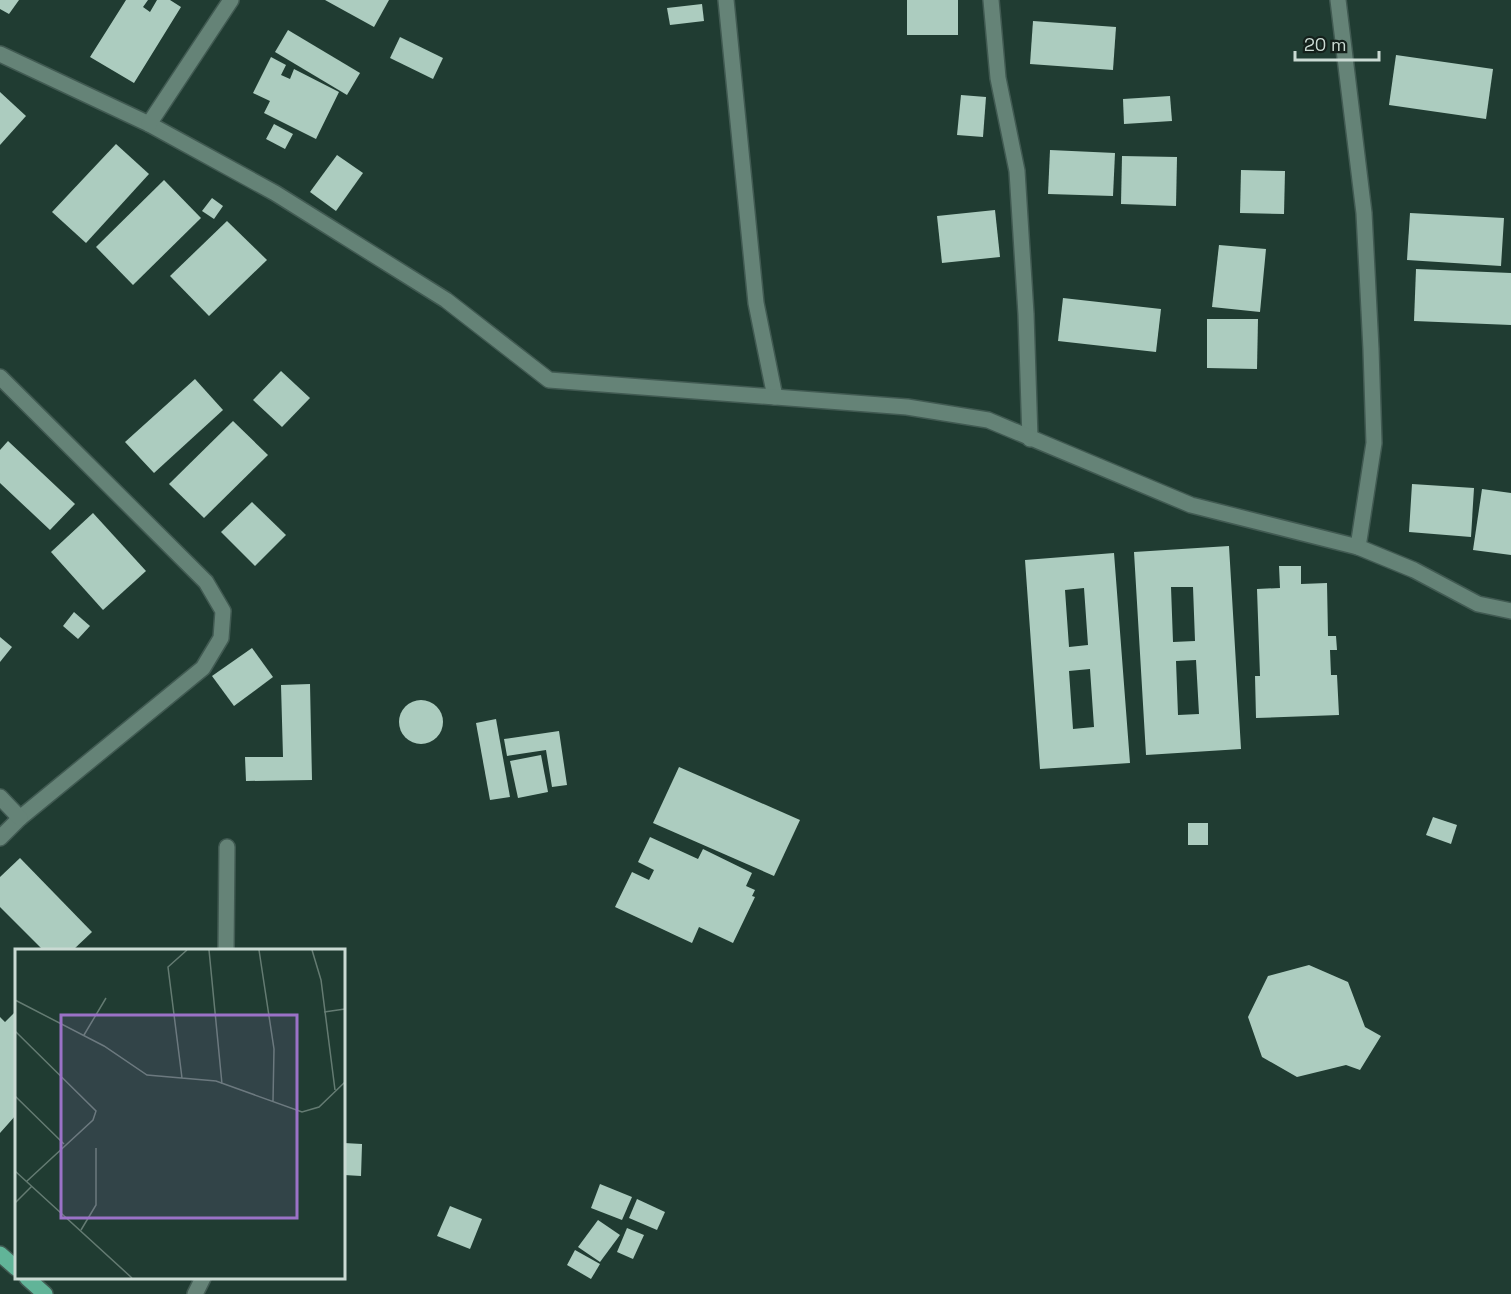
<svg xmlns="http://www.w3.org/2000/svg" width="1511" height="1294" font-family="'Space Grotesk',sans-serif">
<rect width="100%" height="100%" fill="#203c32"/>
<g fill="#acccbf" fill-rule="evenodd">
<polygon points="0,0 19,0 9,14 0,9"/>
<polygon points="126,0 148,0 143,7 150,12 157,0 170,0 181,7 134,83 90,57"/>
<polygon points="325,0 389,0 374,27"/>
<rect x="907" y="0" width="51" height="35"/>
<polygon points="702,4 704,21 670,25 667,8"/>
<polygon points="1033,21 1116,27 1113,70 1030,64"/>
<polygon points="288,30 360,73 347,95 275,52"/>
<polygon points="400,37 443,58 433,79 390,58"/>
<polygon points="1396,55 1493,69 1486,119 1389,105"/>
<polygon points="271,57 286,65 281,75 290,79 294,69 339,92 316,139 264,113 270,101 253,93"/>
<polygon points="0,92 26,116 0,145"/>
<polygon points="961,95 986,97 983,137 957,135"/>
<polygon points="1170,96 1172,121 1124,124 1123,99"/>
<polygon points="274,124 293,134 285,149 266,139"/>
<polygon points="116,144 149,174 86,243 52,212"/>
<polygon points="1050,150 1115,153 1113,196 1048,194"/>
<polygon points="337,155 363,173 336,211 310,192"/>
<polygon points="1122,156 1177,157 1176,206 1121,204"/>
<polygon points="1241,170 1285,171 1284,214 1240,213"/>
<polygon points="164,180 201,218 133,285 96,247"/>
<polygon points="212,198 223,206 214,219 202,211"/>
<polygon points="995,210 1000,257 942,263 937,216"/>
<polygon points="1410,213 1504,218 1501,266 1407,260"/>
<polygon points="227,221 267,260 209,316 170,276"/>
<polygon points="1219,245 1266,249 1260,312 1212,307"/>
<polygon points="1416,269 1511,273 1511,325 1414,321"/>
<polygon points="1063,298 1161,309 1156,352 1058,341"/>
<polygon points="1207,319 1258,319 1257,369 1207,368"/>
<polygon points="281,371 310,398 282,427 253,400"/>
<polygon points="195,379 223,410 154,473 125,442"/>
<polygon points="233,421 268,455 204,518 169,484"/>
<polygon points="8,441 75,504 50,530 0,483 0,450"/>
<polygon points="1412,484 1474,488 1471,537 1409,532"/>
<polygon points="1482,489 1511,493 1511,555 1473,550"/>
<polygon points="252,502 286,535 255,566 221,532"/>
<polygon points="93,513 146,571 103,610 51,552"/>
<path d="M1229 546 1241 749 1146 755 1134 552ZM1171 587H1193L1195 641 1173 642ZM1196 660 1199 714 1178 715 1176 661Z"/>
<path d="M1114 553 1130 763 1040 769 1025 560ZM1084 588 1088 645 1069 647 1065 590ZM1090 669 1094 727 1073 729 1069 671Z"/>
<polygon points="1279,566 1301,566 1301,584 1327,583 1328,636 1336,636 1337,650 1330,650 1331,675 1337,675 1339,715 1256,718 1255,676 1260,676 1257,589 1280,588"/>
<polygon points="74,612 90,626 78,639 63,626"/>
<polygon points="0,637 12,647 0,662"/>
<polygon points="252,648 273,677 234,706 212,676"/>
<polygon points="310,684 312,780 246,781 245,757 283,757 281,685"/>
<circle cx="421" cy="722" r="22"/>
<polygon points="496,719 510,797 490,800 476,723"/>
<polygon points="559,731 567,785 552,787 546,750 507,756 504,739"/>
<polygon points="541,755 548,792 518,798 510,761"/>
<polygon points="679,767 800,820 774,876 653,823"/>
<polygon points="1433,817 1457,825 1451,844 1426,835"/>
<rect x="1188" y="823" width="20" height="22"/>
<polygon points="650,837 698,859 703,849 752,873 746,886 755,890 752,896 755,897 733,943 699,927 692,943 615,907 632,872 649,880 654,870 638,862"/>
<polygon points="20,858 92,932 73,950 43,950 0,907 0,877"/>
<polygon points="1309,965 1348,982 1365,1027 1381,1036 1360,1070 1346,1065 1297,1077 1262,1057 1248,1017 1268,976"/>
<polygon points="16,1011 16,1115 0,1133 0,1017 5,1022"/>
<polygon points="344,1143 362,1144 361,1176 344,1175"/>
<polygon points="600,1184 632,1197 622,1220 591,1208"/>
<polygon points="637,1199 665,1212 657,1230 629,1218"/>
<polygon points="450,1206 482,1219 470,1249 437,1236"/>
<polygon points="598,1220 620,1235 600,1262 578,1247"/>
<polygon points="627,1228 644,1235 633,1259 617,1252"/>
<polygon points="575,1250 600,1264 591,1279 567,1265"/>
</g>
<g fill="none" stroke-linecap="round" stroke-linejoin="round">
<g stroke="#415a52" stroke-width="18">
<g id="minor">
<polyline points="726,0 756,303 775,397"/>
<polyline points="991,0 998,78 1017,171 1026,314 1030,439"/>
<polyline points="1338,0 1364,213 1371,349 1374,443 1358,547"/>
<polyline points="0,54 149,124 275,193 446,300 549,380 907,407 988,420 1191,505 1358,547 1414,570 1478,604 1511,611"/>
<polyline points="149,124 231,0"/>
<polyline points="0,377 206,582 223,611 221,638 203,668 20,818 0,838"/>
<polyline points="0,797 20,818"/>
<polyline points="226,950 227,847"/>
<polyline points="195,1294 203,1278"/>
</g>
</g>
<g stroke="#415a52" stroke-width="18">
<g id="major">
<polyline points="0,1254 16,1268"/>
<polyline points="27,1278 45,1294"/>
</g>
</g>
<use href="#minor" stroke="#658377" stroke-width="15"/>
<use href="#major" stroke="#61b498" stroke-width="15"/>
</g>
<g transform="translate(15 949)">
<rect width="330" height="330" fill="#203c32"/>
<path fill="none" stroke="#647b72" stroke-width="1.5" d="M194 1 207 135M244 1 259 100 258 152M297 1 306 31 320 141M0 51 89 97 132 126 201 132 287 163 304 158 330 133M309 63 330 60M0 82 81 162 78 171 12 232M69 86 91 49M167 129 153 18 172 1M0 147 49 195M0 222 117 329M0 254 17 237M66 281 81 256V199"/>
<path fill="#9b72c7" fill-opacity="0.15" stroke="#9b72c7" stroke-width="3" d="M46 66H282V269H46Z"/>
<rect width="330" height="330" fill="none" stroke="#cadad3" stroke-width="3"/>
</g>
<path d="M1295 51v9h84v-9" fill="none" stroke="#cadad3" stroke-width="3"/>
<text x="1304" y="51" font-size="18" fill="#cadad3" stroke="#14201b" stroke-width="4.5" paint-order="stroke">20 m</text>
</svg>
